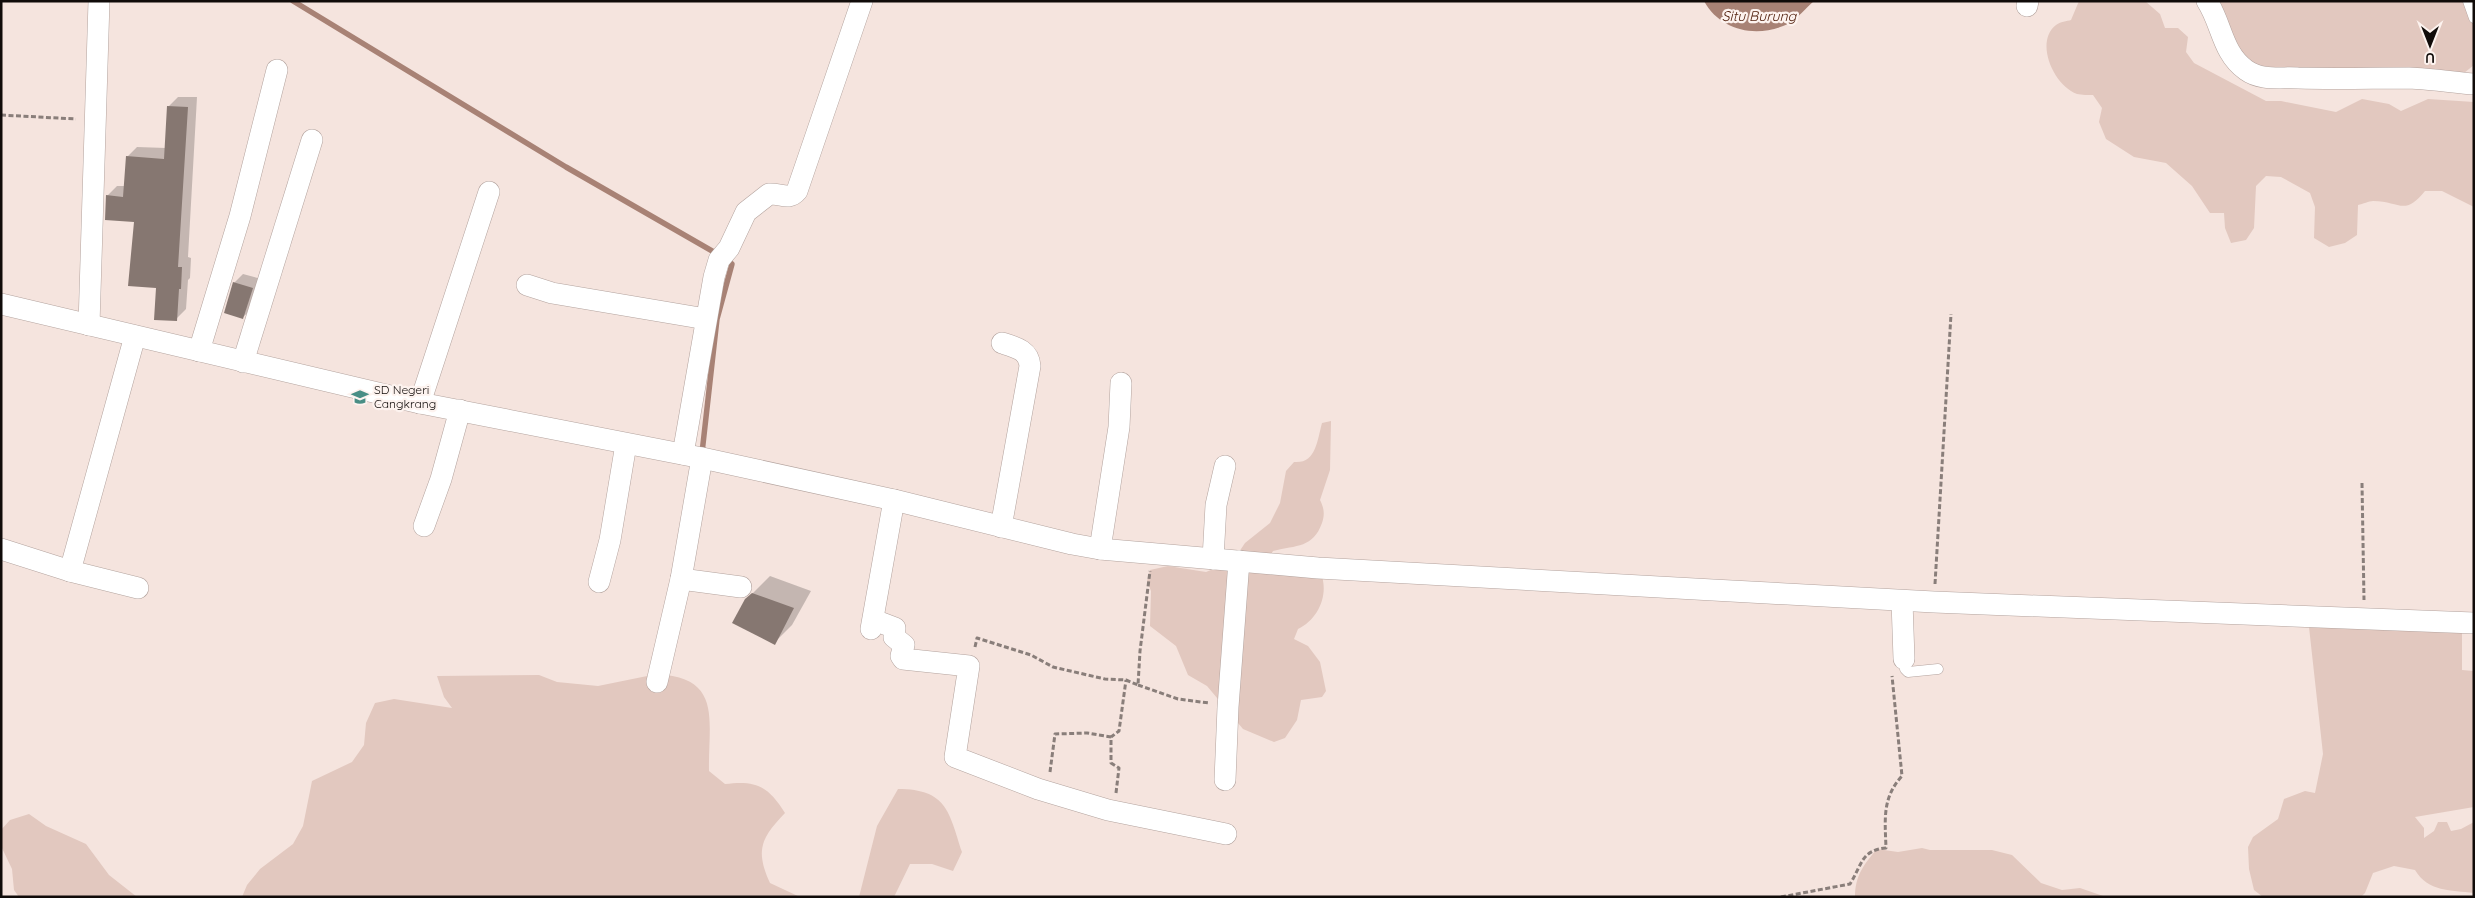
<svg xmlns="http://www.w3.org/2000/svg" width="2475" height="898" font-family="Quicksand,sans-serif">
<rect width="100%" height="100%" fill="#f5e4de"/>
<g fill="#e2c8bf">
<path d="M2079 1H2145L2160 14 2165 28H2178L2188 37 2186 52 2194 63 2266 101H2281L2336 112 2362 99 2389 104 2401 111 2428 99 2474 102V207L2442 191H2425C2404 217 2400 201 2373 201 2369 201 2363 204 2358 205L2357 235 2345 243 2329 247 2314 238 2315 207 2310 193 2281 177 2266 176 2256 186 2254 228 2246 240 2231 243 2225 228 2224 213H2210L2192 186 2166 163 2134 157 2106 139 2099 122 2102 108 2093 95C2088 95 2082 95 2077 94 2054 86 2034 42 2056 25 2060 22 2067 21 2071 20Z"/>
<polygon points="2217,1 2474,1 2474,65 2459,77 2254,66 2242,57"/>
<path d="M1331 421 1330 470 1320 500C1324 508 1325 514 1322 523 1313 548 1297 545 1273 551L1268 560 1320 571C1330 593 1319 619 1298 629L1294 639 1308 646 1320 662 1326 691 1322 697 1301 700 1297 720 1285 738 1274 742 1243 729 1207 686 1188 675 1176 646 1150 626 1151 591 1147 581 1150 570 1168 566 1206 572 1233 561 1245 543 1270 523 1280 503 1286 471 1294 462C1316 464 1317 441 1322 423Z"/>
<path d="M2308 618 2462 630V670L2474 671V807L2415 817 2424 828V838L2434 831 2438 822H2447L2451 831 2461 829 2474 822V893C2451 890 2428 892 2415 870L2394 866 2373 873 2365 893 2361 897H2263L2254 890 2249 869 2248 847 2253 837 2278 819 2284 799 2305 791 2315 793 2323 754Z"/>
<path d="M657 674C723 678 708 720 709 771L725 784C756 780 768 786 785 813 761 838 755 850 770 883L800 897H242L247 885 260 869 293 844 303 826 312 781 352 762 364 745 366 723 375 703 394 699 452 708 444 697 437 676 539 675 557 682 598 686Z"/>
<path d="M898 789C947 789 949 812 962 852L953 871 932 864H910L894 897H859L877 826Z"/>
<polygon points="29,814 46,826 86,844 109,875 137,897 19,897 14,890 12,869 1,846 1,830 10,820"/>
<path d="M1922 848 1930 850H1992L2012 855 2041 883 2062 890 2080 888 2106 897H1855C1855 876 1864 864 1877 849L1898 852Z"/>
</g>
<path fill="#a88275" d="M1704 1H1814C1806 8 1797 19 1788 24 1758 38 1721 32 1704 1Z"/>
<g fill="#0003">
<polygon points="178,97 197,97 188,257 191,258 190,278 188,280 186,309 176,319 157,287 135,221 107,196 117,186 125,186 127,157 137,147 166,148 168,107"/>
<polygon points="243,274 261,279 252,309 243,317 234,283"/>
<polygon points="770,576 811,591 792,625 774,643 746,600"/>
</g>
<g fill="none" stroke-linecap="round" stroke-linejoin="round">
<g stroke="#a88275" stroke-width="5.5">
<polyline points="293,1 566,167 719,255"/>
<polyline points="702,453 717,319 732,264 725,259"/>
</g>
</g>
<g fill="#867771">
<polygon points="167,106 188,107 178,267 182,267 181,289 179,289 177,321 154,320 156,288 128,286 134,222 105,220 106,195 123,197 126,156 164,159"/>
<polygon points="233,282 253,288 243,319 224,313"/>
<polygon points="752,593 794,608 775,645 732,623 745,599"/>
</g>
<g fill="none" stroke-linecap="round" stroke-linejoin="round">
<g stroke="#b3a39e" stroke-width="11">
<g id="service">
<polyline points="2468,1 2474,18"/>
<polyline points="1904,659 1905,669 1908,672 1938,669"/>
</g>
</g>
<g stroke="#b3a39e" stroke-width="22">
<g id="minor">
<path d="M2207 1C2222 24 2222 53 2246 70 2261 81 2280 77 2298 78 2335 79 2372 78 2409 78 2430 79 2452 82 2474 84"/>
<polyline points="2027,6 2028,1"/>
<polyline points="527,285 552,293 706,319"/>
<polyline points="1,304 420,403 702,458 894,500 1072,544 1100,549 1318,568 1713,590 1934,602 2474,623"/>
<polyline points="89,325 99,1"/>
<polyline points="199,351 240,216 277,70"/>
<polyline points="243,362 312,140"/>
<polyline points="420,403 489,192"/>
<path d="M683 454 714 277 719 260 729 248 746 212 769 194C780 193 789 201 797 191L862 1"/>
<polyline points="424,526 441,479 460,410"/>
<path d="M1001 527 1030 366C1029 350 1015 347 1002 343"/>
<polyline points="1,549 70,571 135,336"/>
<polyline points="1100,549 1119,427 1121,383"/>
<polyline points="1213,559 1216,505 1225,466"/>
<polyline points="70,571 138,588"/>
<polyline points="681,579 741,587"/>
<polyline points="599,582 610,540 626,444"/>
<polyline points="1902,601 1904,659"/>
<polyline points="874,620 895,628 894,637 904,645 901,656 903,659 969,666 955,757 1038,789 1108,810 1226,834"/>
<polyline points="871,629 894,500"/>
<polyline points="657,682 681,579 702,458"/>
<polyline points="1225,780 1228,707 1239,561"/>
</g>
</g>
<g stroke="#897e7a" stroke-width="3" stroke-dasharray="5 2.5" stroke-linecap="butt">
<polyline points="1,115 76,119"/>
<polyline points="2362,483 2364,600"/>
<polyline points="1935,584 1951,314"/>
<polyline points="975,647 977,638 1031,655 1053,667 1105,679 1126,680 1138,685 1140,651 1150,571"/>
<polyline points="1138,685 1178,699 1209,703"/>
<polyline points="1050,772 1055,734 1087,733 1111,737"/>
<polyline points="1116,793 1119,768 1111,763 1111,737 1119,731 1126,680"/>
<path d="M1781 897 1850 884C1862 865 1861 850 1886 848 1885 819 1882 798 1902 776L1892 676"/>
</g>
<use href="#service" stroke="#fff" stroke-width="10"/>
<use href="#minor" stroke="#fff" stroke-width="21"/>
</g>
<defs>
<g id="school-bare" transform="scale(1.35)"><path d="M0-5L7-2L0 1L-7-2ZM-4 1L0 2.5L4 1V4Q0 6-4 4Z" fill="#498e85" stroke="#fdf3ef" stroke-width="2.5" paint-order="stroke"/></g>
</defs>
<g fill-rule="evenodd">
<use href="#school-bare" x="360" y="397"/>
</g>
<g text-anchor="middle" stroke-width="4.5" stroke-linejoin="round" paint-order="stroke">
<g font-size="12" fill="#100b09" stroke="#fdf3ef" text-anchor="start">
<text x="374" y="394">SD Negeri<tspan x="374" dy="14">Cangkrang</tspan></text>
</g>
<g font-size="14" font-style="italic" fill="#4e1c09" stroke="#fdf3ef">
<text x="1759" y="21">Situ Burung</text>
</g>
</g>
<rect width="2475" height="898" fill="none" stroke="#100b09" stroke-width="5"/>
<g transform="translate(2430 45) rotate(180)" stroke="#fdf3ef" stroke-width="4" paint-order="stroke">
<path d="M0-4L9 19L0 12L-9 19Z" fill="#100b09"/>
<text y="-8" font-size="14" font-weight="bold" text-anchor="middle" fill="#100b09">U</text>
</g>
</svg>
